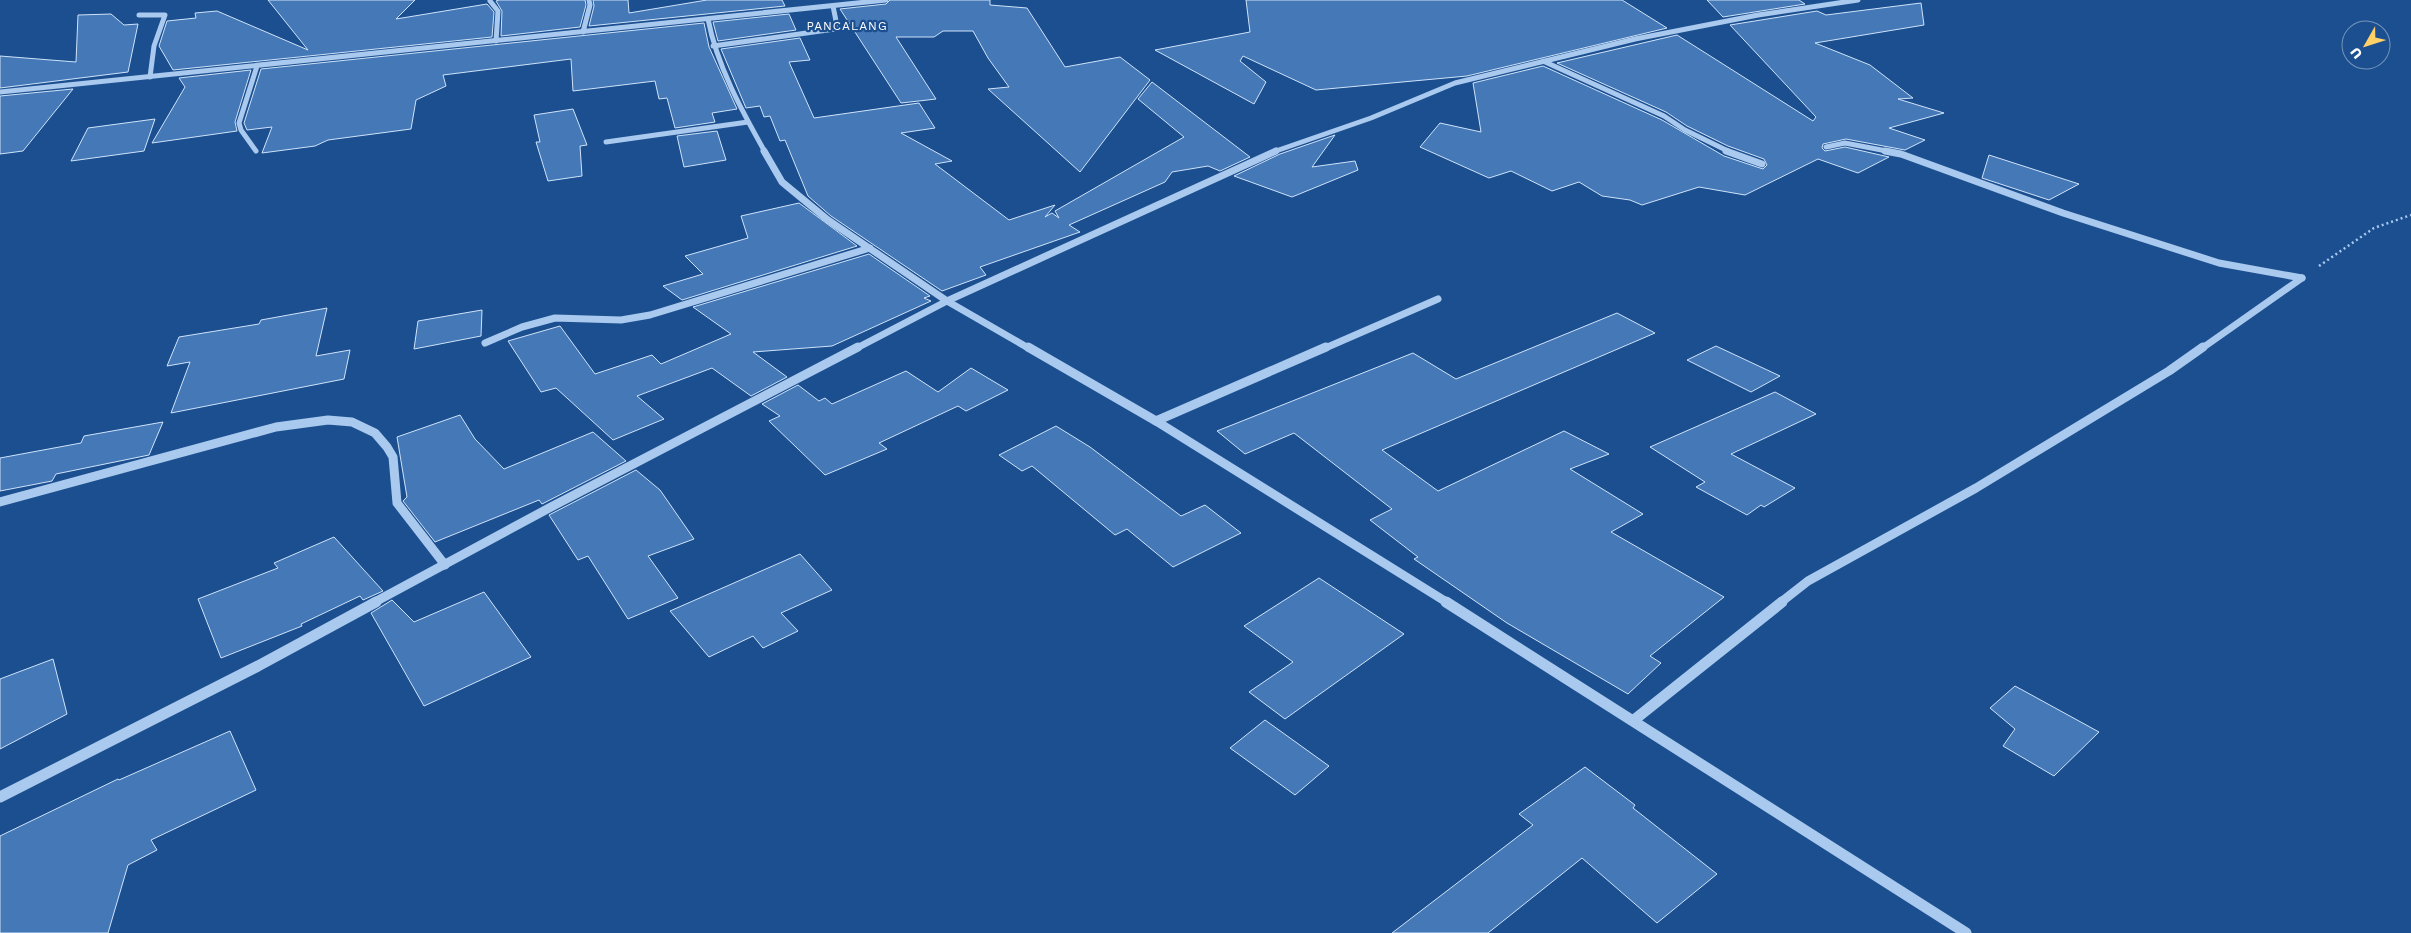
<svg xmlns="http://www.w3.org/2000/svg" width="2411" height="933" font-family="'Work Sans',sans-serif">
<rect width="100%" height="100%" fill="#1b4f8f"/>
<g fill="#4478b7" stroke="#cfe3fa">
<polygon points="268,0 415,0 396,19 487,4 494,12 492,37 173,70 159,46 167,21 196,18 195,13 217,11 308,50"/>
<polygon points="499,0 585,0 586,5 580,27 501,36 502,11 496,1"/>
<polygon points="593,0 628,0 629,13 707,0 782,0 785,6 589,26 594,6"/>
<polygon points="890,0 990,0 990,5 1027,8 1065,67 1120,57 1150,80 1080,172 988,89 1009,87 988,58 973,31 943,31 934,37 896,37 936,99 901,103 840,9 886,4"/>
<polygon points="1246,0 1622,0 1667,28 1467,76 1316,90 1243,56 1240,61 1266,82 1254,104 1155,50 1250,32"/>
<polygon points="1707,0 1799,0 1805,4 1723,17"/>
<polygon points="1921,3 1924,25 1815,43 1870,65 1913,98 1898,99 1944,113 1889,128 1925,140 1905,150 1846,139 1823,144 1822,148 1825,151 1845,147 1889,157 1858,173 1818,159 1745,195 1699,187 1642,205 1630,200 1602,196 1579,182 1552,191 1511,171 1489,178 1420,147 1440,123 1481,132 1473,83 1543,66 1662,120 1724,156 1763,169 1767,165 1764,159 1728,146 1687,126 1666,112 1557,63 1677,35 1813,121 1816,117 1730,25 1817,11 1826,15"/>
<polygon points="111,14 124,25 138,24 128,72 0,88 0,56 76,62 78,15"/>
<polygon points="789,14 796,30 718,41 713,22"/>
<polygon points="704,23 709,47 737,109 712,113 715,122 675,128 667,98 659,99 655,81 573,91 571,59 443,75 446,86 416,100 411,129 328,140 315,146 262,153 272,127 247,130 244,123 261,69"/>
<polygon points="800,38 810,60 789,62 814,118 919,103 935,128 901,133 952,161 935,164 1009,220 1055,205 1045,217 1052,213 1059,218 1055,211 1184,137 1138,99 1152,82 1250,157 1220,171 1208,166 1172,172 1165,182 1069,225 1080,232 980,267 986,275 942,291 831,216 808,196 785,140 780,141 770,116 764,117 760,106 746,108 721,49"/>
<polygon points="251,70 235,122 237,131 152,143 185,87 179,78"/>
<polygon points="73,89 23,151 0,154 0,96"/>
<polygon points="573,109 587,145 580,146 582,176 548,181 536,142 540,142 534,115"/>
<polygon points="155,119 144,151 71,161 88,128"/>
<polygon points="717,131 726,160 684,167 677,136"/>
<polygon points="1335,135 1312,167 1355,161 1358,170 1292,197 1234,176 1280,154"/>
<polygon points="1989,155 2079,184 2049,200 1982,178"/>
<polygon points="799,203 857,246 682,300 663,286 703,274 685,256 748,238 741,216"/>
<polygon points="869,254 930,296 924,298 931,301 832,346 753,352 787,377 751,396 712,368 637,396 664,419 613,440 556,388 541,392 508,341 560,326 595,374 652,355 661,364 731,334 693,307"/>
<polygon points="327,308 316,356 350,350 344,379 171,413 190,362 167,366 179,337 259,324 261,320"/>
<polygon points="482,310 481,336 414,349 418,321"/>
<polygon points="1617,313 1655,333 1382,450 1438,491 1564,431 1609,454 1570,469 1643,514 1611,532 1724,597 1650,656 1661,663 1628,694 1507,623 1414,559 1418,557 1370,520 1392,509 1294,433 1245,454 1217,431 1413,353 1456,379"/>
<polygon points="1716,346 1780,376 1751,392 1687,360"/>
<polygon points="971,368 1008,390 966,411 958,406 879,443 887,449 825,475 769,421 780,416 762,404 798,385 819,401 825,398 832,404 906,371 938,392"/>
<polygon points="1775,392 1816,414 1731,454 1795,488 1764,507 1761,505 1747,515 1696,487 1705,482 1650,447"/>
<polygon points="460,415 475,439 504,469 593,432 626,461 542,504 539,500 435,542 403,501 407,497 397,437"/>
<polygon points="163,422 149,455 56,474 52,481 0,491 0,458 81,443 84,436"/>
<polygon points="1056,426 1090,447 1181,516 1205,505 1241,533 1173,567 1127,529 1115,535 1032,466 1022,471 999,455"/>
<polygon points="636,470 660,490 694,539 648,556 678,598 628,619 588,556 578,560 549,515"/>
<polygon points="334,537 383,591 363,600 360,596 301,624 302,626 221,658 198,599 278,568 274,563"/>
<polygon points="800,554 832,590 781,613 798,631 763,648 753,636 709,657 670,611"/>
<polygon points="1319,578 1404,634 1285,719 1249,692 1293,662 1244,626"/>
<polygon points="484,592 531,657 424,706 371,613 392,600 414,622"/>
<polygon points="53,659 67,714 0,749 0,679"/>
<polygon points="2015,686 2099,732 2054,776 2003,746 2015,729 1990,708"/>
<polygon points="1265,720 1329,766 1295,795 1230,748"/>
<polygon points="230,731 256,790 151,840 157,850 128,865 108,933 0,933 0,836 118,779 119,780"/>
<polygon points="1585,767 1635,805 1633,808 1717,874 1657,923 1582,858 1488,933 1392,933 1533,825 1519,814"/>
</g>
<g fill="none" stroke-linecap="round" stroke-linejoin="round">
<polyline stroke="#a9c9ee" stroke-width="2.5" stroke-dasharray="2 3" stroke-linecap="butt" points="2319,266 2374,228 2411,215"/>
<g stroke="#a9c9ee" stroke-width="5">
<polyline points="490,1 498,11 496,41"/>
<polyline points="139,15 165,15 154,46 150,77"/>
<path d="M708 19C717 66 742 111 765 152"/>
<polyline points="583,32 590,5 589,0"/>
<polyline points="713,46 835,29 837,26 833,6"/>
<polyline points="1543,61 1664,116 1685,130 1730,152"/>
<polyline points="0,92 886,0"/>
<polyline points="606,142 748,122"/>
<polyline points="1826,147 1845,143 1892,152"/>
<polyline points="256,151 241,130 239,123 257,66"/>
<polyline points="1273,152 1371,118 1455,83 1635,39 1758,15 1858,0"/>
</g>
<g stroke="#a9c9ee" stroke-width="7">
<polyline points="764,151 782,182 828,220 947,301 1030,349"/>
<polyline points="1726,151 1762,164"/>
<polyline points="1885,151 1901,154 2063,213 2219,263 2302,278"/>
<polyline points="485,343 522,327 555,318 621,320 650,315 870,248"/>
<polyline points="855,349 947,301 1276,151"/>
<polyline points="1323,349 1438,299"/>
<polyline points="2201,349 2302,278"/>
</g>
<g stroke="#a9c9ee" stroke-width="9">
<polyline points="1028,347 1156,421 1448,603"/>
<polyline points="1156,421 1326,347"/>
<polyline points="0,502 276,427 328,420 352,422 375,433 387,447 393,457 397,503 445,565"/>
<polyline points="373,603 551,507 858,347"/>
<polyline points="1780,603 1808,581 1976,488 2169,371 2203,347"/>
</g>
<g stroke="#a9c9ee" stroke-width="11">
<polyline points="1446,602 1966,933"/>
<polyline points="1634,720 1782,602"/>
<polyline points="0,797 258,666 376,602"/>
</g>
</g>
<g text-anchor="middle" stroke-width="4.5" stroke-linejoin="round" paint-order="stroke">
<g font-size="12" letter-spacing="1" fill="#fff" stroke="#1b4f8f">
<text x="847" y="30">PANCALANG</text>
</g>
</g>
<g transform="translate(2366 45) rotate(231)"><circle r="24" fill="#1b4f8f" stroke="#7695bc"/>
<path d="M0-4L9 19L0 12L-9 19Z" fill="#ffd166"/>
<text y="-8" font-size="14" font-weight="bold" text-anchor="middle" fill="#ffffff">U</text>
</g>
</svg>
